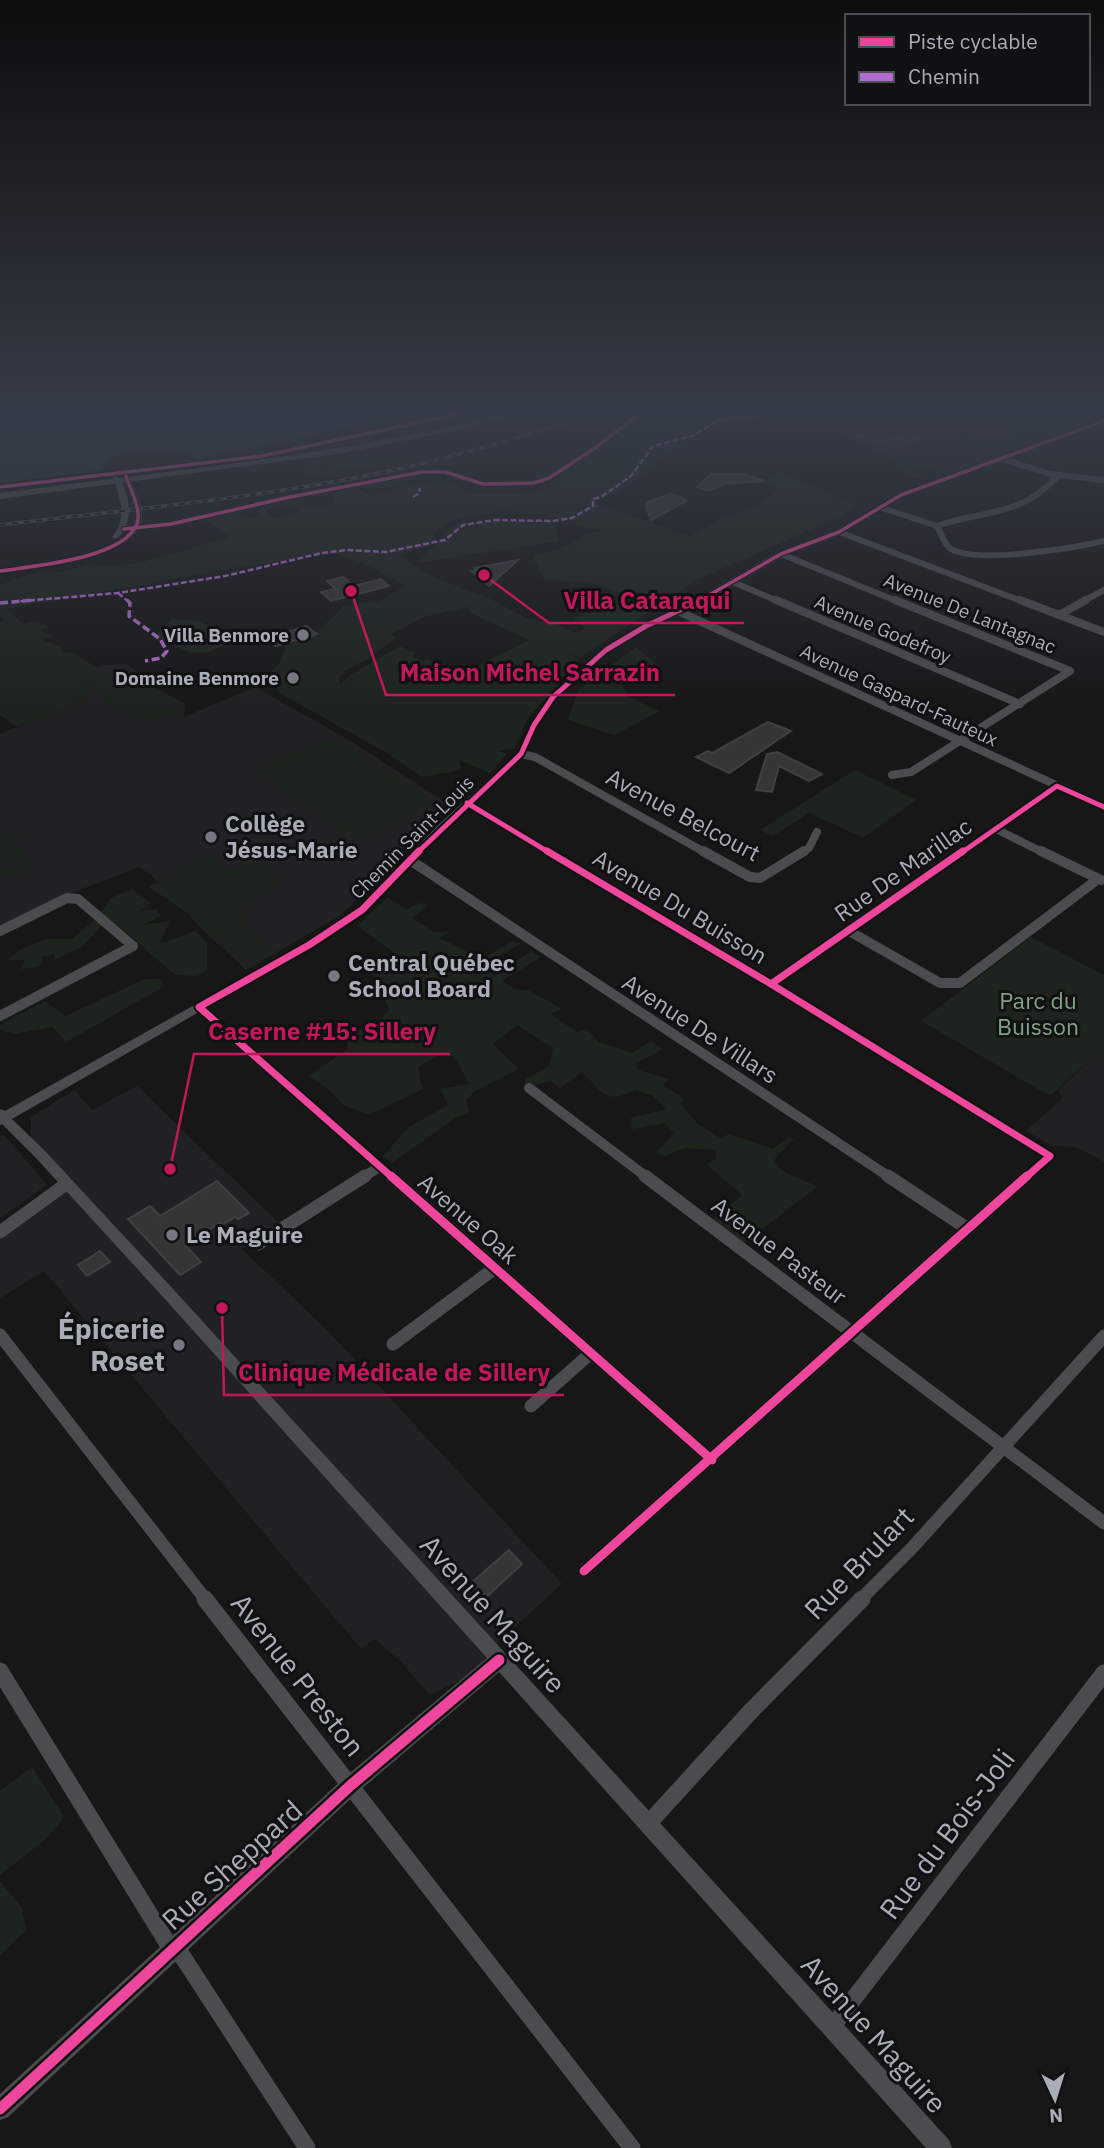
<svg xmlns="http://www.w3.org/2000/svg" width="1104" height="2148" font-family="'IBM Plex Sans',sans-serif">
<rect width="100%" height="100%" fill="#171717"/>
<g fill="#212123">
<polygon points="779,408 1019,408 1039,418 1051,415 1084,429 956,477 770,411"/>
<polygon points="127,664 158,689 185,704 184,717 255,687 351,741 451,806 385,874 338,917 246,970 204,931 151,875 139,867 59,898 0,928 0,734 88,700 78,673 105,665"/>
<polygon points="1104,1047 1104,1162 1077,1147 1052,1146 1026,1131 1063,1098 1058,1090"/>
<polygon points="137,1086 280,1224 242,1249 330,1333 562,1584 498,1642 499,1660 430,1695 400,1661 375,1639 361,1649 44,1271 0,1298 0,1232 66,1184 31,1144 31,1117 74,1090 92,1110"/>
<polygon points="0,1135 5,1136 47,1185 0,1218"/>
</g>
<g fill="#1d241e" fill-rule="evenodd">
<path d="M655 408H797C767 418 717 403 695 428 691 433 688 442 686 448L669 450 619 493 593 503 690 536 719 520 757 507 778 489 763 481 781 473 858 505 839 517 697 580 581 657 572 655 580 660 528 718 514 749 497 751 508 753 490 773 460 760 461 770 422 777 387 753 279 693 268 675 280 662 286 646 316 633 344 606 379 601 406 586 365 564 340 554 324 555 247 566 7 609 23 624 37 621 48 626 40 631 55 637 40 639 60 646 62 653 72 652 102 671 124 666 155 690 180 705 177 714 139 720 104 702 107 692 90 688 96 685 93 681 83 680 89 700 17 727 0 715V622L5 621 0 615V585L33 573 60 572 92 564 107 566 140 563 229 537 206 520 239 510 243 518 260 517 259 510 273 502 301 497 304 505H278L265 510 273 519 299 512 301 507H324L334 504 335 496H305L353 486 373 496 399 487 366 489 356 485 415 473 417 479 405 481 408 485C422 485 435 479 448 481 459 483 464 492 473 494H521L548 488 564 472 581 470 593 457 608 451 609 445 623 433 618 431 626 423 652 415ZM502 511 551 516 586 528 606 529 584 535 566 546 532 556 545 581C578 580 604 583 633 600L573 618 585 628 575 633C561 622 540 623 523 616 509 610 497 601 483 596 457 586 432 579 408 562L407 558 398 556 435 542 434 533 455 519ZM468 607 471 613 529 640 461 674 427 659 423 661 412 656 415 653 400 646 350 675 340 685 339 678 346 670 368 659 396 638 391 634 426 616Z"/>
<path d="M1049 408 1060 411 1070 408H1104V414L1096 409H1080L1085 414 1094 417H1088L1087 421H1080L1079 424 1082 426 1076 428 1069 425 1068 428H1057L1058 430 1046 436 1041 435V438L1024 439 1028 444 1026 448 996 449 998 452 987 453 988 449 983 452H968L967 447 952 443 962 435 973 439 969 441C984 447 999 438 1016 438V434L1001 427 1016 426 1012 423H1019L1017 412 1028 409 1037 416 1039 415 1037 413 1050 411Z"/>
<path d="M870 447 887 450 896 457 917 459 912 462C918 462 939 469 944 472L936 473 928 469 911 472 926 478C903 478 906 472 892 459 886 454 876 451 870 447Z"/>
<polygon points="366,453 383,453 402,460 394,462 399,464 387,467 387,463 332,472 328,476 305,476 302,469 322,468 315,469 317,472 329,471 338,461"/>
<polygon points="553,519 560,541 417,563 457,523"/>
<path d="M172 619 198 621 236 637C197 665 193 650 151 639Z"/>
<polygon points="636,647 655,663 621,682 627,696 660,711 614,735 568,720 579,689"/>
<polygon points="331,738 435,803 358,842 256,771"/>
<polygon points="855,770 916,800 863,838 809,813 773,836 760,830"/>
<polygon points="10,831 20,836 14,844 34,863 23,868 27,874 0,877 0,832 4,835"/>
<polygon points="209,854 227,871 254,859 282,881 240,908 244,925 274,953 251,967 193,917 149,887"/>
<polygon points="132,889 151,903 140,911 156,909 161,916 142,925 170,921 159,944 195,931 207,942 207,970 197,976 175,975 119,926 103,924 82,947 55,960 54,954 43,957 39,967 20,969 25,960 8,960 21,949 46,939 72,939 96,919 111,898"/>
<path d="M388 897 407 910 418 903 427 905 412 918 434 932H450L439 938 468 951 478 961 513 941 520 944 483 966 495 976 531 951 541 957 502 981 514 989 530 991 562 1009 551 1014 577 1032 586 1028 599 1042 632 1053 651 1041 663 1049 636 1063 638 1070 669 1079 663 1086 684 1098 681 1104 697 1123 720 1138 729 1134 773 1149 788 1137 794 1139 774 1160C783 1177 801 1177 817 1187L743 1244 712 1220 742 1195 706 1164 716 1159V1150L684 1148 665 1156 656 1153 674 1133 665 1123 632 1129 631 1118 666 1109 653 1096 635 1090C605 1105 604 1093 582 1072L560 1088 551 1081 524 1087 526 1079 549 1066 553 1048 517 1025 493 1044 519 1069 475 1091 466 1100 469 1113 455 1118 392 1163 383 1156 409 1127 448 1105 440 1089 469 1084 454 1056 441 1055 419 1066V1076L423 1089 369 1115 343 1105 328 1089 308 1076 348 1049 347 1032C364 1029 379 1023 390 1010L384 998 393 991 367 971 397 955 357 926Z"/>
<polygon points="1031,937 1104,975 1104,1047 1050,1096 921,1021"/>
<polygon points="145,979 160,979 165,986 66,1042 53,1027 13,1034 0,1029 0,1025 45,1001 65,1016"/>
<polygon points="32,1767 64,1817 46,1839 0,1875 0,1791"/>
<polygon points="0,1881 22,1908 26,1930 0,1955"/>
</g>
<path fill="#2a3239" d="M0 408H419L346 428 200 459C179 449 110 441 102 470L0 483Z"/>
<g fill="#353536" stroke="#3f4043" stroke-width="2">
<polygon points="871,431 894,438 907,433 922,438 897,447 856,436"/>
<polygon points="711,474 742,474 765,481 724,484 709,491 697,487"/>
<polygon points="669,494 678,496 686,501 651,520 646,507 648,502"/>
<polygon points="518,560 489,586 472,571 477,570 475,568"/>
<polygon points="343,577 354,586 381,579 389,586 331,601 321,592 336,589 327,581"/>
<polygon points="306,626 317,634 276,646 266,639"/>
<polygon points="768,722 791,731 729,773 696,757 708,751 712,753"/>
<polygon points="777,752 822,774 809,781 779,766 772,792 756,790 767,754"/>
<polygon points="217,1181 249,1213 238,1219 235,1217 222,1225 220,1223 185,1245 201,1262 180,1275 128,1219 150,1206 160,1216"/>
<polygon points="100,1251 110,1262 87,1276 78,1265"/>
<polygon points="509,1550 522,1564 484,1599 470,1584"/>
</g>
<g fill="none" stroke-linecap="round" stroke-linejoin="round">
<g stroke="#4b4c50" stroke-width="6">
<polyline points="1002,459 1051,474 1104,480"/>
<path d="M882 508 937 526C941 533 944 545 951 549 977 564 1074 548 1104 541"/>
<path d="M937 526C986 509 1019 518 1058 476"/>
<polyline points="124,529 171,524 290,497 422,472 445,472 483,484 534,483 549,478 595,448 647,408"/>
<polyline points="839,532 1024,602"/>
<polyline points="781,554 899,602"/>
<polyline points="733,582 780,602"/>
<polyline points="1082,602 1104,590"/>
</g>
<g stroke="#4b4c50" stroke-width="8">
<polyline points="776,600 1020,704"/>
<polyline points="1020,600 1104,632"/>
<polyline points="680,612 1104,807"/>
<polyline points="1059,615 1086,600"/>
<polyline points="521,754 535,757 706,853"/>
<polyline points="892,775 911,772 1070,671 895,600"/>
<polyline points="467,803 550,853"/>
<polyline points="996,829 1044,853"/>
<polyline points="802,853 809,848 817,832"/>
<polyline points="961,853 1057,786"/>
</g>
<g stroke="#4b4c50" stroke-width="10">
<polyline points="547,851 771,984 1050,1156 1025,1178"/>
<polyline points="703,851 750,877 760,878 804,851"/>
<polyline points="1041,851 1101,880"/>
<polyline points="410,860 891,1178"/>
<polyline points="0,931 67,898 78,899 133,946 0,1016"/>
<polyline points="849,931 940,983 960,983 1098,879"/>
<polyline points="771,984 963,851"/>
<polyline points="199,1007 393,1178"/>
<polyline points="529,1088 648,1178"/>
<polyline points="362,1178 379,1167"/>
</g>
<g stroke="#4b4c50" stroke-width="13">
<polyline points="391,1176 712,1460"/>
<polyline points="645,1176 1104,1523"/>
<polyline points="888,1176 968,1229"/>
<polyline points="0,1232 66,1184"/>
<polyline points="258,1244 365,1176"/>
<polyline points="0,1335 206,1600"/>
<polyline points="393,1344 495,1268"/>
<polyline points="531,1406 591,1353"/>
<polyline points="584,1571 1027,1176"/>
<polyline points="860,1600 911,1549 1104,1336"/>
</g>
<g stroke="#4b4c50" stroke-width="17">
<polyline points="205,1599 632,2148"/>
<polyline points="0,1671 171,1949"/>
<polyline points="648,1824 751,1711 862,1599"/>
<polyline points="175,1945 307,2148"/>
<polyline points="832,2027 1104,1673"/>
</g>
<g fill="#4b4c50" fill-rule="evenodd">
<polygon points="1104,419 1104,423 903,496 842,534 784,556 683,614 649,628 609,652 556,699 538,725 524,756 444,831 366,912 313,947 12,1119 46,1152 174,1290 949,2140 952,2148 926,2148 499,1672 358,1792 8,2117 0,2120 0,2094 344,1778 487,1658 164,1298 36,1158 2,1124 0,1125 0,1109 5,1111 305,943 358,908 436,827 517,753 530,725 550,695 603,648 643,624 677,610 778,552 836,530 899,494"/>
<path d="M126 474 129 476C134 489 146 510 141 524 127 560 34 568 0 573V569C30 564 123 556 134 523 138 509 127 489 123 476Z"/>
<path d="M116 475C131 490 135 526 116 539L112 537C128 518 120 498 113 477Z"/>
</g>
<path fill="#4d4f52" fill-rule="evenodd" d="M526 408H539L469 428 336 454 0 499V493C176 470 353 454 526 408Z"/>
<g stroke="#4b4c4f" stroke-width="3.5">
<path id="rail" d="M0 525C125 510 251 499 375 474 455 458 533 434 611 408"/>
</g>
<use href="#rail" stroke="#111113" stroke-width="2" stroke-dasharray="6" stroke-linecap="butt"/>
<g stroke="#b06ccc" stroke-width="2.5" stroke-dasharray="6 2.5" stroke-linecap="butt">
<polyline points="413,497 419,493 420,488"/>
<polyline points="118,593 129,602"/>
<polyline points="12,602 118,593 225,576 322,553 347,550 386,552 445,540 463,525 495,520 553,521 572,518 593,506 593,499 601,497 631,476 653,446 693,436 714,423 729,418 767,415 787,408"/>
</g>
<g stroke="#b06ccc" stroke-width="3.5" stroke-dasharray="8 3.5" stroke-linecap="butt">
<polyline points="127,600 130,603 129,616 160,639 167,651 161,658 145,661"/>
<polyline points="0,603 33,600"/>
</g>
<g stroke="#111113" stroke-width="6">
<g id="cycleway-far4">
<polyline points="0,487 262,456 486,408"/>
<polyline points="124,529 171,524 290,497 422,472 445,472 483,484 534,483 549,478 595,448 647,408"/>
<path d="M0 571C33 566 123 559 137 524 142 510 130 489 126 476"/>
<polyline points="697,602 781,554 839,532 901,495 1104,421"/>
</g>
</g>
<g stroke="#111113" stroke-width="9">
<g id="cycleway-far3">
<polyline points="467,803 550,853"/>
<polyline points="417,853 521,754 534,725 553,697 606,650 646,626 701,600"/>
<polyline points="961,853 1057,786 1104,807"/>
</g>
</g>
<g stroke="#111113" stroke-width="11">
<g id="cycleway-far2">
<polyline points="547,851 771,984 1050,1156 1025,1178"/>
<polyline points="771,984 963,851"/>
<polyline points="393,1178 199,1007 309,945 362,910 419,851"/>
</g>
</g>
<g stroke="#111113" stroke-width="13">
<g id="cycleway-far1">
<polyline points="391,1176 712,1460"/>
<polyline points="584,1571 1027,1176"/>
</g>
</g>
<g stroke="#111113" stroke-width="16">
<polyline id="cycleway" points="0,2109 351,1785 499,1660"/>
</g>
<use href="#cycleway-far4" stroke="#ed469a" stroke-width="3.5"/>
<use href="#cycleway-far3" stroke="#ed469a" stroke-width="5"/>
<use href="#cycleway-far2" stroke="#ed469a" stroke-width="7"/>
<use href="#cycleway-far1" stroke="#ed469a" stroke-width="9"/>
<use href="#cycleway" stroke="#ed469a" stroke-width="11"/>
</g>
<linearGradient id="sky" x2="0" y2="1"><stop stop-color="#0d0d0d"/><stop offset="0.58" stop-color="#363c47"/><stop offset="1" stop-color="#363c47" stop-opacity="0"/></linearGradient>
<rect width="1104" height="709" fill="url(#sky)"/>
<g fill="#757880" stroke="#111113" stroke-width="2.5">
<circle cx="303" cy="635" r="7"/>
<circle cx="293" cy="678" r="7"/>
<circle cx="211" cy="837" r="7"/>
<circle cx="334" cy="976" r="7"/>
<circle cx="172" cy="1235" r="7"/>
<circle cx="179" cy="1345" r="7"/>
</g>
<g text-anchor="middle" stroke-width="6" stroke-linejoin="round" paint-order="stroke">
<g font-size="19" fill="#a8adb8" stroke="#111113">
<text transform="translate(970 613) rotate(22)" y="7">Avenue De Lantagnac</text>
<text transform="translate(883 629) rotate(23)" y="7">Avenue Godefroy</text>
<text transform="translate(899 695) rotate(25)" y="7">Avenue Gaspard-Fauteux</text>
<text transform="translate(412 837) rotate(-45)" y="7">Chemin Saint-Louis</text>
</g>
<g font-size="19" font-weight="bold" fill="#a8adb8" stroke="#111113" text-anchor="end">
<text x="289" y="642">Villa Benmore</text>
<text x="279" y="685">Domaine Benmore</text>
</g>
<g font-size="23" fill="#a8adb8" stroke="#111113">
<text transform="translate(683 815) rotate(28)" y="8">Avenue Belcourt</text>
<text transform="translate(903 870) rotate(-35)" y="8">Rue De Marillac</text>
<text transform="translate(680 907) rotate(31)" y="8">Avenue Du Buisson</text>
<text transform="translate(700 1029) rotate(33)" y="8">Avenue De Villars</text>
<text transform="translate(468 1219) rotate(41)" y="8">Avenue Oak</text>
<text transform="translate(779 1251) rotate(37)" y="8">Avenue Pasteur</text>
</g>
<g font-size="23" font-weight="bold" fill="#a8adb8" stroke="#111113" text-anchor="start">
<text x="225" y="832">Collège<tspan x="225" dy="26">Jésus-Marie</tspan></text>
<text x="348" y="971">Central Québec<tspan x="348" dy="26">School Board</tspan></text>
<text x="186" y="1243">Le Maguire</text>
</g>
<g font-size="23" fill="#7fa381" stroke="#111113">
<text x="1038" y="1009">Parc du<tspan x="1038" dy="26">Buisson</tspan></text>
</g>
<g font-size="28" font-weight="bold" fill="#a8adb8" stroke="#111113" text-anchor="end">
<text x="165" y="1339">Épicerie<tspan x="165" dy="32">Roset</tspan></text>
</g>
<g font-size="28" fill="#a8adb8" stroke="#111113">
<text transform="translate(859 1563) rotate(-46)" y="10">Rue Brulart</text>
<text transform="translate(493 1614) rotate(48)" y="10">Avenue Maguire</text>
<text transform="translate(298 1675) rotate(52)" y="10">Avenue Preston</text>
<text transform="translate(947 1834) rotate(-53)" y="10">Rue du Bois-Joli</text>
<text transform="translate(232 1865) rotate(-42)" y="10">Rue Sheppard</text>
<text transform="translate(874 2034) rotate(48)" y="10">Avenue Maguire</text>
</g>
</g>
<path fill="none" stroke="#c2185b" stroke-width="2.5" d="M484 575L549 623H744M351 591L386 695H675M170 1169L194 1054H450M222 1308L224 1395H564"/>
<g fill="#c2185b" stroke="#111113" stroke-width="2.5">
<circle cx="484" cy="575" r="7"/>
<circle cx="351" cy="591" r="7"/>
<circle cx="170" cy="1169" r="7"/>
<circle cx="222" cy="1308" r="7"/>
</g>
<g font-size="24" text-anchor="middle" font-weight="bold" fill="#c2185b" stroke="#111113" stroke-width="6" stroke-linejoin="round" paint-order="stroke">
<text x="647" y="609">Villa Cataraqui</text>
<text x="530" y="681">Maison Michel Sarrazin</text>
<text x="322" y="1040">Caserne #15: Sillery</text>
<text x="394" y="1381">Clinique Médicale de Sillery</text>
</g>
<rect x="845" y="14" width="245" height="91" fill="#111113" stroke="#4d4f55" stroke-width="2"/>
<rect x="859" y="37" width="35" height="10" fill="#ed469a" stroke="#4d4f55" stroke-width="2"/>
<text x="908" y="49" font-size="21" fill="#a8adb8">Piste cyclable</text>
<rect x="859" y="72" width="35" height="10" fill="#b06ccc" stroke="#4d4f55" stroke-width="2"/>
<text x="908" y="84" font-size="21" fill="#a8adb8">Chemin</text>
<g transform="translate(1055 2099) rotate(176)" stroke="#111113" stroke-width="5" paint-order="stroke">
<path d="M0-5L12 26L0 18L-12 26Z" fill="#a8adb8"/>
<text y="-10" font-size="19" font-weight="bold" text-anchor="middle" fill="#a8adb8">N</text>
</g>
</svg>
